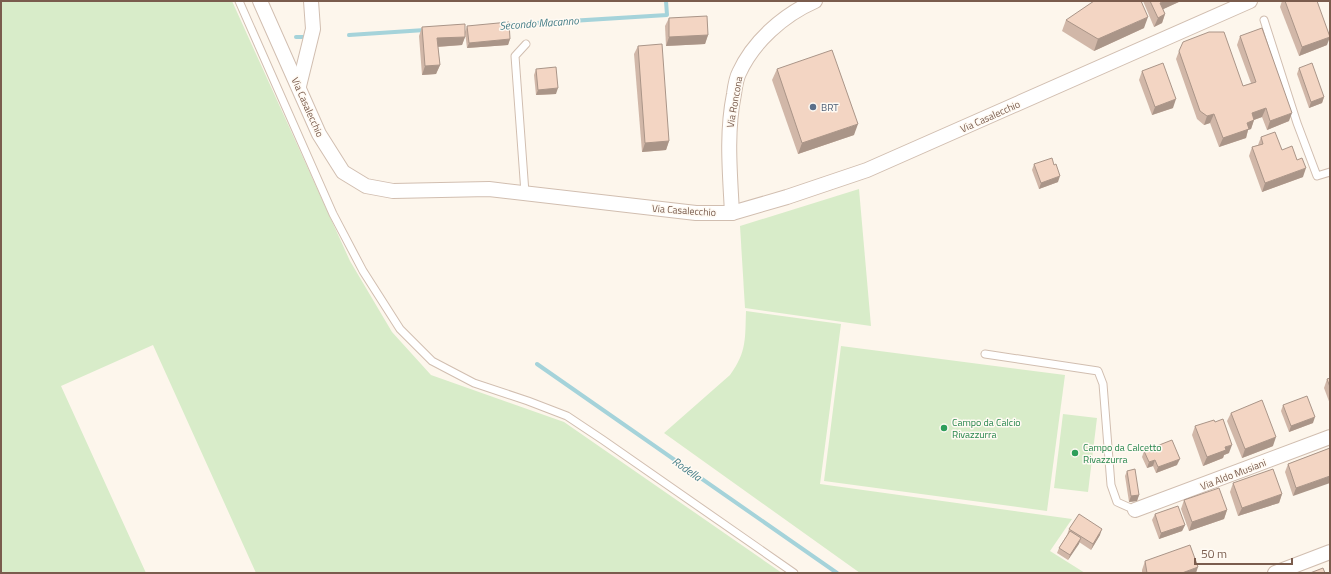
<svg xmlns="http://www.w3.org/2000/svg" width="1331" height="574" font-family="'Titillium Web',sans-serif">
<rect width="100%" height="100%" fill="#fdf6ec"/>
<g fill="#d8ecc9">
<polygon points="1,1 232,1 350,261 392,332 431,375 564,422 782,573 256,573 153,345 61,386 146,573 1,573"/>
<polygon points="859,189 871,326 745,308 740,226"/>
<path d="M746 311 841 324 820 484 1072 519 1050 551 1085 573H860L664 433 730 375C747 352 745 338 746 311Z"/>
<polygon points="841,346 1065,375 1047,511 824,481"/>
<polygon points="1063,414 1097,418 1088,492 1054,488"/>
</g>
<g fill="none" stroke-linecap="round" stroke-linejoin="round">
<g stroke="#a5d3da" stroke-width="4">
<polyline points="506,25 667,15 666,1"/>
<polyline points="349,35 425,30"/>
<polyline points="296,37 306,37"/>
<polyline points="537,364 837,573"/>
</g>
<g stroke="#d1beb0" stroke-width="9">
<g id="lane">
<polyline points="239,1 333,214 363,271 400,329 432,361 474,383 528,401 567,416 603,440 794,573"/>
<polyline points="1264,20 1297,123 1317,176 1330,172"/>
<polyline points="525,193 515,56 526,44"/>
<polyline points="985,354 1098,371 1103,384 1111,485 1117,502 1135,510"/>
</g>
</g>
<g stroke="#d1beb0" stroke-width="16">
<g id="street">
<polyline points="260,1 319,134 343,172 366,186 393,191 489,189 696,213 732,213 787,197 867,170 1250,1"/>
<polyline points="299,86 313,29 311,1"/>
<path d="M732 213C730 173 726 134 734 94 735 87 736 79 739 73 753 42 783 15 815 1"/>
<polyline points="1135,510 1330,437"/>
<polyline points="1275,573 1330,552"/>
</g>
</g>
<use href="#lane" stroke="#fff" stroke-width="7"/>
<use href="#street" stroke="#fff" stroke-width="14"/>
</g>
<g fill="#d1b7a8">
<polygon points="1143,1 1181,1 1163,9 1165,14 1162,23 1154,27"/>
<polygon points="1282,1 1317,1 1327,45 1299,56 1280,7"/>
<polygon points="669,18 708,35 705,44 666,46 665,26"/>
<polygon points="1066,20 1144,28 1094,51 1062,31"/>
<polygon points="467,26 510,39 508,45 467,48 465,32"/>
<polygon points="422,27 465,37 462,45 438,47 440,65 436,74 422,75 419,36"/>
<polygon points="1240,36 1289,121 1267,130 1262,117 1254,120 1251,129 1248,130 1246,138 1219,147 1210,123 1204,125 1197,119 1176,59 1179,51 1243,86 1251,83 1237,45"/>
<polygon points="638,46 669,141 666,150 642,152 634,54"/>
<polygon points="1299,68 1324,97 1322,103 1309,108 1297,74"/>
<polygon points="536,69 556,94 536,95 534,75"/>
<polygon points="777,69 854,135 798,154 772,80"/>
<polygon points="1142,71 1173,108 1152,115 1139,80"/>
<polygon points="1261,137 1282,150 1303,177 1262,192 1249,156 1252,147 1258,145"/>
<polygon points="1034,164 1058,182 1039,189 1032,170"/>
<polygon points="1330,378 1330,404 1324,388 1327,379"/>
<polygon points="1283,405 1313,423 1289,432 1281,411"/>
<polygon points="1231,413 1273,446 1242,458 1227,421"/>
<polygon points="1195,426 1229,453 1224,455 1223,458 1203,466 1192,435"/>
<polygon points="1330,448 1293,496 1285,472 1288,464"/>
<polygon points="1144,451 1177,465 1156,473 1153,466 1147,468 1142,457"/>
<polygon points="1127,471 1139,495 1137,501 1129,502 1125,476"/>
<polygon points="1233,483 1282,494 1279,503 1238,516 1230,492"/>
<polygon points="1184,500 1227,510 1224,519 1189,531 1181,509"/>
<polygon points="1155,514 1185,525 1182,531 1159,539 1152,520"/>
<polygon points="1069,529 1100,535 1091,550 1079,542 1068,560 1057,553 1059,548 1067,535"/>
<polygon points="1145,561 1196,573 1142,573 1142,570"/>
</g>
<g fill="#aa9588">
<polygon points="1164,1 1181,1 1157,12 1160,3"/>
<polygon points="1165,14 1162,23 1154,27 1158,18"/>
<polygon points="1148,17 1144,28 1094,51 1098,39"/>
<polygon points="708,35 705,44 666,46 669,37"/>
<polygon points="465,37 462,45 434,47 437,38"/>
<polygon points="1330,37 1327,45 1299,56 1302,47"/>
<polygon points="510,39 508,45 467,48 469,43"/>
<polygon points="440,65 436,74 422,75 425,66"/>
<polygon points="558,88 556,94 536,95 538,90"/>
<polygon points="1324,97 1322,103 1309,108 1311,102"/>
<polygon points="1176,99 1173,108 1152,115 1155,107"/>
<polygon points="1266,108 1262,117 1248,122 1252,113"/>
<polygon points="1292,113 1289,121 1267,130 1270,121"/>
<polygon points="1214,114 1210,123 1204,125 1207,116"/>
<polygon points="1254,120 1251,129 1248,130 1246,138 1219,147 1223,138 1247,123"/>
<polygon points="858,124 854,135 798,154 802,143"/>
<polygon points="669,141 666,150 642,152 645,143"/>
<polygon points="1306,168 1303,177 1262,192 1265,183"/>
<polygon points="1060,176 1058,182 1039,189 1041,183"/>
<polygon points="1315,417 1313,423 1289,432 1291,426"/>
<polygon points="1276,437 1273,446 1242,458 1245,449"/>
<polygon points="1232,445 1229,453 1224,455 1223,458 1203,466 1207,457 1225,447"/>
<polygon points="1180,459 1177,465 1156,473 1158,467"/>
<polygon points="1155,460 1153,466 1147,468 1149,462"/>
<polygon points="1330,476 1330,483 1293,496 1296,488"/>
<polygon points="1282,494 1279,503 1238,516 1242,508"/>
<polygon points="1139,495 1137,501 1129,502 1131,496"/>
<polygon points="1227,510 1224,519 1189,531 1192,522"/>
<polygon points="1185,525 1182,531 1159,539 1161,533"/>
<polygon points="1102,529 1100,535 1091,550 1093,544"/>
<polygon points="1081,538 1079,544 1068,560 1070,555"/>
<polygon points="1198,567 1196,573 1182,573"/>
</g>
<g fill="#f3d5c3" stroke="#aa9588">
<polygon points="1094,1 1141,1 1148,17 1098,39 1066,20"/>
<polygon points="1150,1 1164,1 1160,3 1165,14 1158,18"/>
<polygon points="1285,1 1317,1 1330,37 1302,47"/>
<polygon points="707,16 708,35 669,37 669,18"/>
<polygon points="509,22 510,39 469,43 467,26"/>
<polygon points="465,24 465,37 437,38 440,65 425,66 422,27"/>
<polygon points="1262,28 1292,113 1270,121 1266,108 1252,113 1254,120 1247,123 1249,129 1223,138 1214,114 1207,116 1200,111 1179,51 1183,42 1209,32 1224,32 1243,86 1256,82 1240,36"/>
<polygon points="662,44 669,141 645,143 638,46"/>
<polygon points="832,50 858,124 802,143 777,69"/>
<polygon points="1163,63 1176,99 1155,107 1142,71"/>
<polygon points="1312,63 1324,97 1311,102 1299,68"/>
<polygon points="556,67 558,88 538,90 536,69"/>
<polygon points="1275,132 1282,150 1292,146 1297,160 1302,158 1306,168 1265,183 1252,147 1263,144 1261,137"/>
<polygon points="1052,158 1054,165 1056,164 1060,176 1041,183 1034,164"/>
<polygon points="1330,378 1330,387 1327,379"/>
<polygon points="1307,396 1315,417 1291,426 1283,405"/>
<polygon points="1262,400 1276,437 1245,449 1231,413"/>
<polygon points="1223,419 1232,445 1225,447 1226,450 1207,457 1195,426 1214,420 1215,422"/>
<polygon points="1172,440 1180,459 1158,467 1155,460 1149,462 1144,451"/>
<polygon points="1330,448 1330,476 1296,488 1288,464"/>
<polygon points="1135,469 1139,495 1131,496 1127,471"/>
<polygon points="1273,469 1282,494 1242,508 1233,483"/>
<polygon points="1219,488 1227,510 1192,522 1184,500"/>
<polygon points="1178,506 1185,525 1161,533 1155,514"/>
<polygon points="1079,514 1102,529 1093,544 1069,529"/>
<polygon points="1070,531 1081,538 1070,555 1059,548"/>
<polygon points="1190,545 1198,567 1182,573 1147,573 1145,561"/>
<polygon points="1323,568 1325,573 1310,573"/>
</g>
<circle fill="#5c6f8a" stroke="#fffaf3" stroke-width="1.5" cx="813" cy="107" r="4"/>
<g fill="#2e9e5b" stroke="#fffaf3" stroke-width="1.5">
<circle cx="944" cy="428" r="4"/>
<circle cx="1075" cy="453" r="4"/>
</g>
<g text-anchor="middle" stroke-width="3" stroke-linejoin="round" paint-order="stroke">
<g font-size="10" fill="#7a5c4d" stroke="#fffaf3">
<text transform="translate(734 102) rotate(-80)" y="4">Via Roncona</text>
<text transform="translate(308 107) rotate(66)" y="4">Via Casalecchio</text>
<text transform="translate(990 116) rotate(-24)" y="4">Via Casalecchio</text>
<text transform="translate(684 210) rotate(4)" y="4">Via Casalecchio</text>
<text transform="translate(1233 474) rotate(-21)" y="4">Via Aldo Musiani</text>
</g>
<g font-size="10" fill="#4e5e75" stroke="#fffaf3" text-anchor="start">
<text x="821" y="111">BRT</text>
</g>
<g font-size="10" fill="#27864d" stroke="#fffaf3" text-anchor="start">
<text x="952" y="426">Campo da Calcio<tspan x="952" dy="12">Rivazzurra</tspan></text>
<text x="1083" y="451">Campo da Calcetto<tspan x="1083" dy="12">Rivazzurra</tspan></text>
</g>
<g font-size="11" font-style="italic" fill="#437c86" stroke="#fffaf3">
<text transform="translate(539 23) rotate(-4)" y="4">Secondo Macanno</text>
<text transform="translate(687 469) rotate(35)" y="4">Rodella</text>
</g>
</g>
<rect width="1331" height="574" fill="none" stroke="#7a5c4d" stroke-width="4"/>
<path d="M1195 558v6h97v-6" fill="none" stroke="#7a5c4d" stroke-width="2"/>
<text x="1201" y="558" font-size="12" fill="#7a5c4d" stroke="#fffaf3" stroke-width="3" paint-order="stroke">50 m</text>
</svg>
